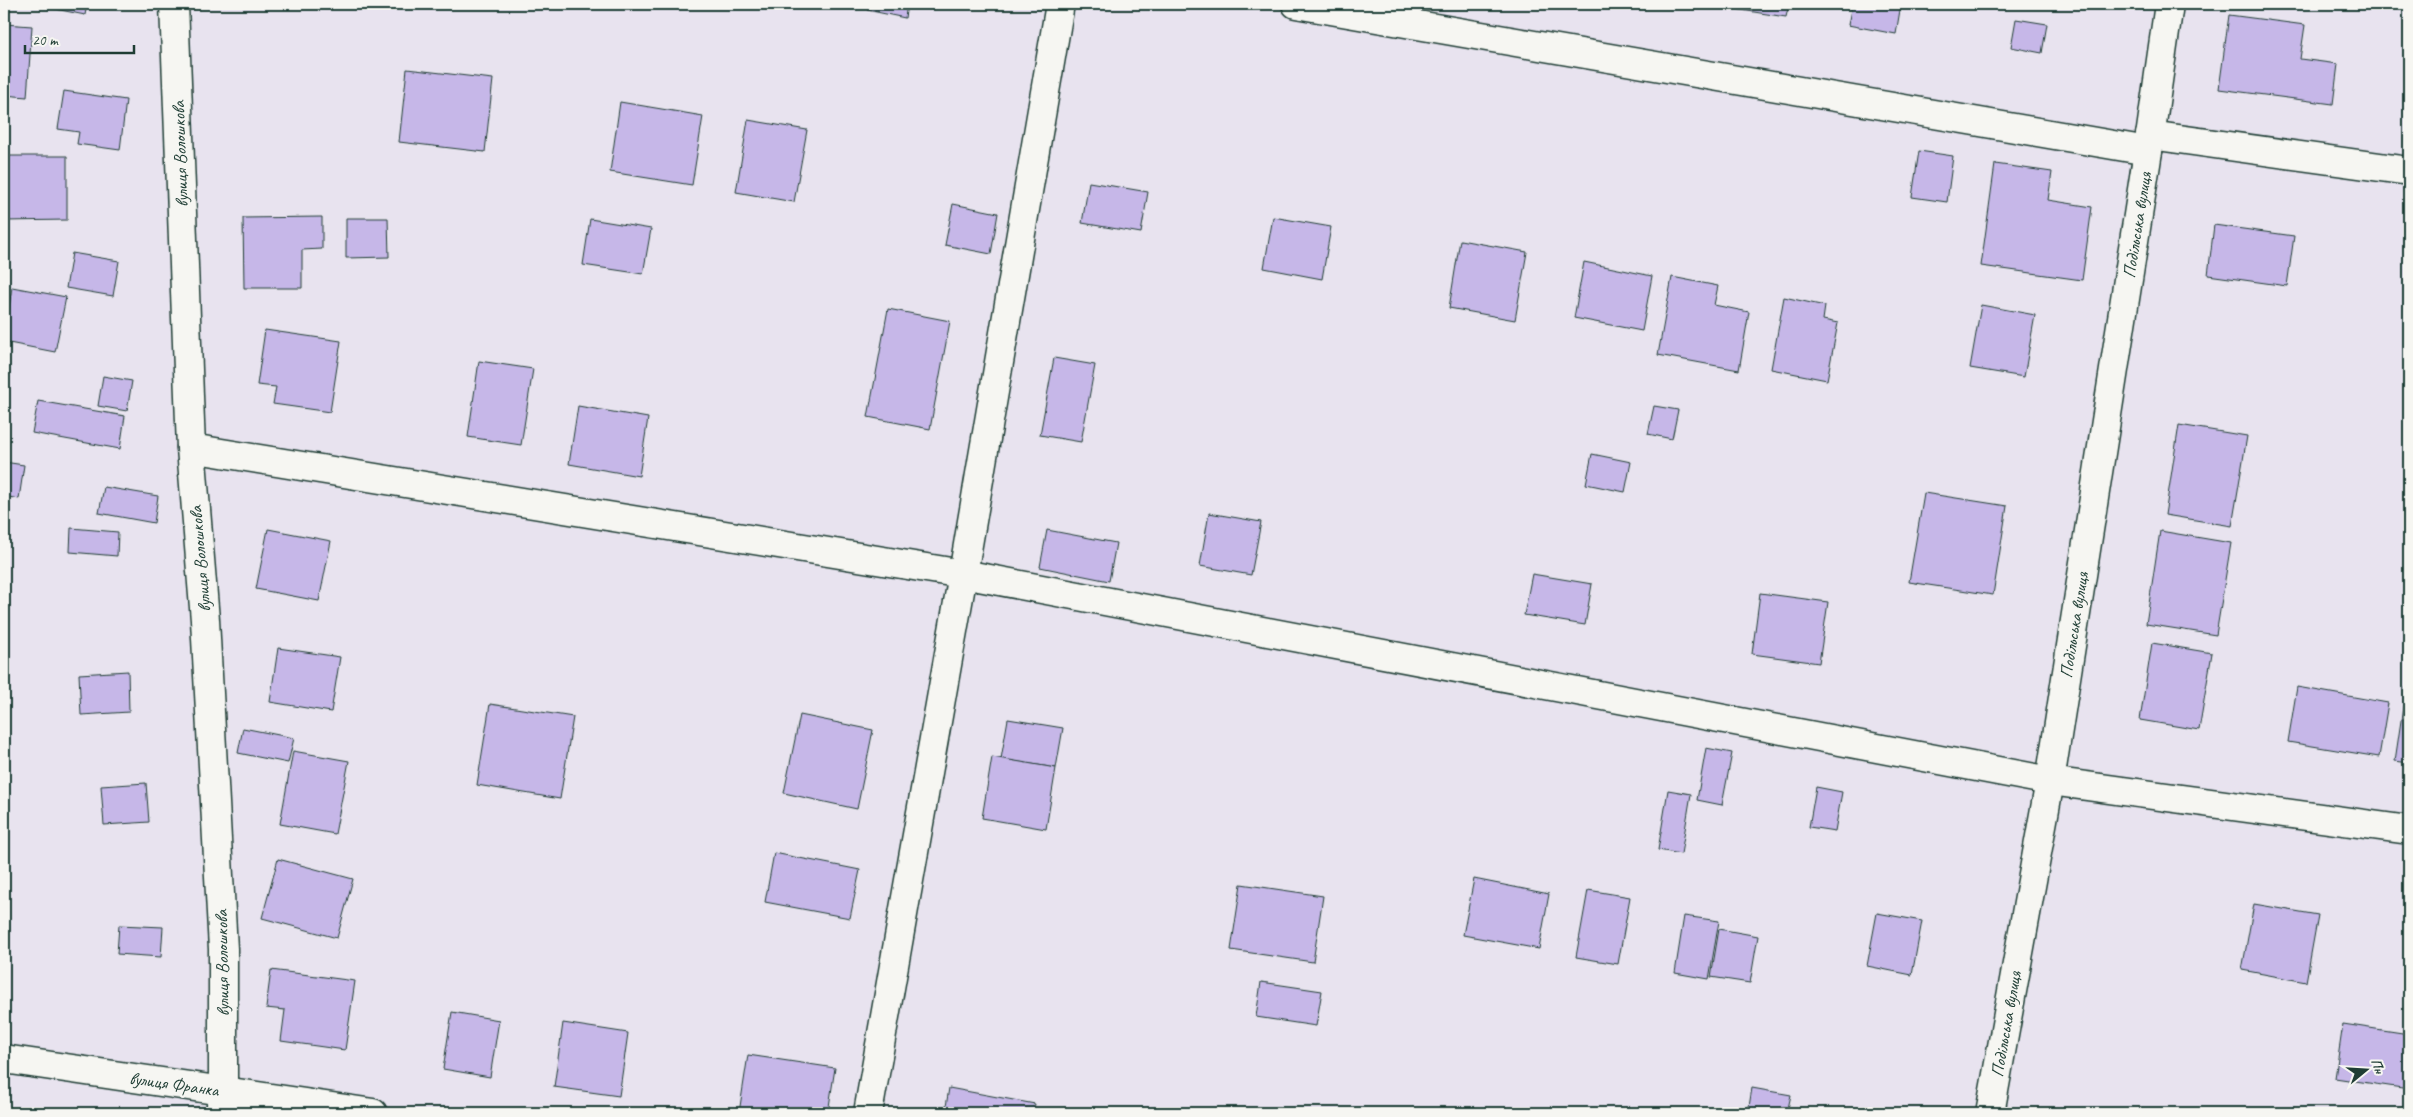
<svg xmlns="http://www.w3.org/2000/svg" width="2413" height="1117" font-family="Caveat,sans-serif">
<rect width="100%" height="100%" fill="#e8e3ef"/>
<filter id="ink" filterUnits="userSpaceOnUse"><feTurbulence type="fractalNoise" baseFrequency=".02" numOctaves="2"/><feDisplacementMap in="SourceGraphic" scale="10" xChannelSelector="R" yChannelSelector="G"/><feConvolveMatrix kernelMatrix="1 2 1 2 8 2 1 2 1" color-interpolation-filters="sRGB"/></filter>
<g filter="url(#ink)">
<g fill="#c6b7e8" stroke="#1f3d34">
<polygon points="31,4 87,4 85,15"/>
<polygon points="869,4 907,4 905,18 867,10"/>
<polygon points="1448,4 1478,4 1477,8"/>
<polygon points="1723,4 1789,4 1786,17 1722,7"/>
<polygon points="1852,4 1901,4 1896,34 1848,25"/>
<polygon points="2229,15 2305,25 2300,59 2338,64 2333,104 2219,89"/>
<polygon points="2016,19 2047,24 2042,53 2011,47"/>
<polygon points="4,24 32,26 27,97 4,95"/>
<polygon points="407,69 493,79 485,152 399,142"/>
<polygon points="64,91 126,100 120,150 77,144 79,132 58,129"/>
<polygon points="620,102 703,116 692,185 610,172"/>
<polygon points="748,120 807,130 794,202 736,192"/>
<polygon points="1919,151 1953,156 1947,202 1912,197"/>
<polygon points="4,156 67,156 67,220 4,221"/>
<polygon points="1995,164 2052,172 2048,200 2092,207 2082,280 1981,266"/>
<polygon points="1089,182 1148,192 1141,233 1082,223"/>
<polygon points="953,204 998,213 991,254 945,245"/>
<polygon points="322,217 322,249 302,250 302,288 244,288 243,218"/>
<polygon points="1273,217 1331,227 1322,279 1264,268"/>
<polygon points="346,218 388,218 389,257 346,258"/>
<polygon points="590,219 651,229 643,274 583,265"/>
<polygon points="2214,225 2294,236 2287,286 2208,275"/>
<polygon points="1460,240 1527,252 1515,320 1449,308"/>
<polygon points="72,253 119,261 113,296 66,288"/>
<polygon points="1584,262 1652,276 1642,331 1574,318"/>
<polygon points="1672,277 1718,286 1714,305 1749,312 1739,370 1658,355"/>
<polygon points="12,287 66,297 55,352 4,342"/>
<polygon points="1784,297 1825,306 1823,320 1838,323 1827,380 1771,369"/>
<polygon points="1981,305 2035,315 2024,377 1970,368"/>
<polygon points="888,309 950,321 930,429 868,417"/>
<polygon points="265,330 341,341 330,412 273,404 276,387 257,385"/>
<polygon points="1054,358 1095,365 1081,442 1040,435"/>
<polygon points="479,361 533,369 521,445 468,437"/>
<polygon points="103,376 132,381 127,411 98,406"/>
<polygon points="38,401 125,416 120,449 32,433"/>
<polygon points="578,406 648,418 639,476 569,464"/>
<polygon points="1654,406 1678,410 1672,439 1648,434"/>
<polygon points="2179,425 2247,436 2232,526 2165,515"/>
<polygon points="1592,454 1631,462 1625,492 1586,484"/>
<polygon points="4,462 24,465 19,499 4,496"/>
<polygon points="104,487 158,496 154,523 99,513"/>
<polygon points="1924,493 2007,506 1993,595 1909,582"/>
<polygon points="1209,513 1261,522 1251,575 1200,566"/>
<polygon points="71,528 118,532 117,556 70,552"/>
<polygon points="268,529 331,541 319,601 256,589"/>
<polygon points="1047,530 1116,543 1109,581 1040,567"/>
<polygon points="2160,531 2231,543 2216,635 2146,624"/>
<polygon points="1532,574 1592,584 1585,625 1524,615"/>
<polygon points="1760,593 1828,602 1819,663 1752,654"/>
<polygon points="2152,643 2212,653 2199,730 2140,720"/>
<polygon points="278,648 340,657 331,712 270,702"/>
<polygon points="128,671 129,712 81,715 79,674"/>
<polygon points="2297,687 2388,703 2379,757 2288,742"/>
<polygon points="2406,687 2409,687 2409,763 2395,761"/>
<polygon points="490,704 573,717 560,799 477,785"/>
<polygon points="800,715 873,730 857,809 784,793"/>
<polygon points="1008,719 1063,728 1056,768 1001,759"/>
<polygon points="243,728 294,738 288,763 238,753"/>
<polygon points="1706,748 1732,753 1722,805 1697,800"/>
<polygon points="293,751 349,761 335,834 280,824"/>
<polygon points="992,757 1056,768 1046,829 982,818"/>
<polygon points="146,783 149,822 104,825 101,786"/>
<polygon points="1816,787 1842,792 1835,831 1809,827"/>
<polygon points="1668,790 1691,794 1681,854 1658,850"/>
<polygon points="774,853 860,870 850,918 765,902"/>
<polygon points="278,859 353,879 337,938 262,918"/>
<polygon points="1474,879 1549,894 1539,949 1463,935"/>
<polygon points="1241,884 1323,896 1313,962 1231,950"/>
<polygon points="1588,890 1630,897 1618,964 1576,957"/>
<polygon points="2254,904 2318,915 2306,982 2242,970"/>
<polygon points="1877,913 1922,921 1912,975 1867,966"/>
<polygon points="1684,916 1719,921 1709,979 1675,973"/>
<polygon points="119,925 163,927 161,957 117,954"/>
<polygon points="1719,929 1758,936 1750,983 1711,977"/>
<polygon points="271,970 355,981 345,1050 281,1041 285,1010 266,1008"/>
<polygon points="1261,982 1322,991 1316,1026 1256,1017"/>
<polygon points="452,1012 499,1020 490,1077 443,1069"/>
<polygon points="563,1023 628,1033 619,1096 554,1087"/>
<polygon points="2343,1024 2409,1034 2409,1089 2335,1078"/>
<polygon points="748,1055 835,1068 828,1113 739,1113"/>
<polygon points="949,1088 1035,1104 1033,1113 945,1113"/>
<polygon points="1752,1088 1791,1095 1787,1113 1748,1113"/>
</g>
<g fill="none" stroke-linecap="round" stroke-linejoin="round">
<g stroke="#1f3d34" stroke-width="31">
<g id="minor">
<polyline points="174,4 191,448 205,620 223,949 223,1091 220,1113"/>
<polyline points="1296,4 2148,151"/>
<polyline points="2150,135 2409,171"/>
<polyline points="191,448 963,574 2050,781 2409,830"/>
<polyline points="4,1059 373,1113"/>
<polyline points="868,1113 963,574 1060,4"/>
<polyline points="1990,1113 2050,781 2148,151 2169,4"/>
</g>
</g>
<use href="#minor" stroke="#f6f6f2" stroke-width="28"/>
</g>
</g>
<g text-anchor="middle" stroke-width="5" stroke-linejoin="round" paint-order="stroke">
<g font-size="18" fill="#1f3d34" stroke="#f6f6f2">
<text transform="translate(180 154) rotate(-92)" y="6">вулиця Волошкова</text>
<text transform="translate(2137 225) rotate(-81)" y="6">Подільська вулиця</text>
<text transform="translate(200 559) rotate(-95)" y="6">вулиця Волошкова</text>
<text transform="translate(2074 625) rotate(-81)" y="6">Подільська вулиця</text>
<text transform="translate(222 963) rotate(-91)" y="6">вулиця Волошкова</text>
<text transform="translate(2006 1024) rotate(-80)" y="6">Подільська вулиця</text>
<text transform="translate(174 1084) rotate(8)" y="6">вулиця Франка</text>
</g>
</g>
<rect width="2413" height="1117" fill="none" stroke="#f6f6f2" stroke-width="20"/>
<rect x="10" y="10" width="2393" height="1097" fill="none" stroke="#1f3d34" stroke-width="2" filter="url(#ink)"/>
<g transform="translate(2366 1070) rotate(72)" stroke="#f6f6f2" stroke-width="4" paint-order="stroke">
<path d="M0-4L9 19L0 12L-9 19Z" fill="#1f3d34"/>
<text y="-8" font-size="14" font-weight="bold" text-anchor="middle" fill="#1f3d34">Пн</text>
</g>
<path d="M25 45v8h109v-8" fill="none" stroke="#1f3d34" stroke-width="2.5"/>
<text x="32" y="45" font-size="15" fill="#1f3d34" stroke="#f6f6f2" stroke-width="4" paint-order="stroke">20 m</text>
</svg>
